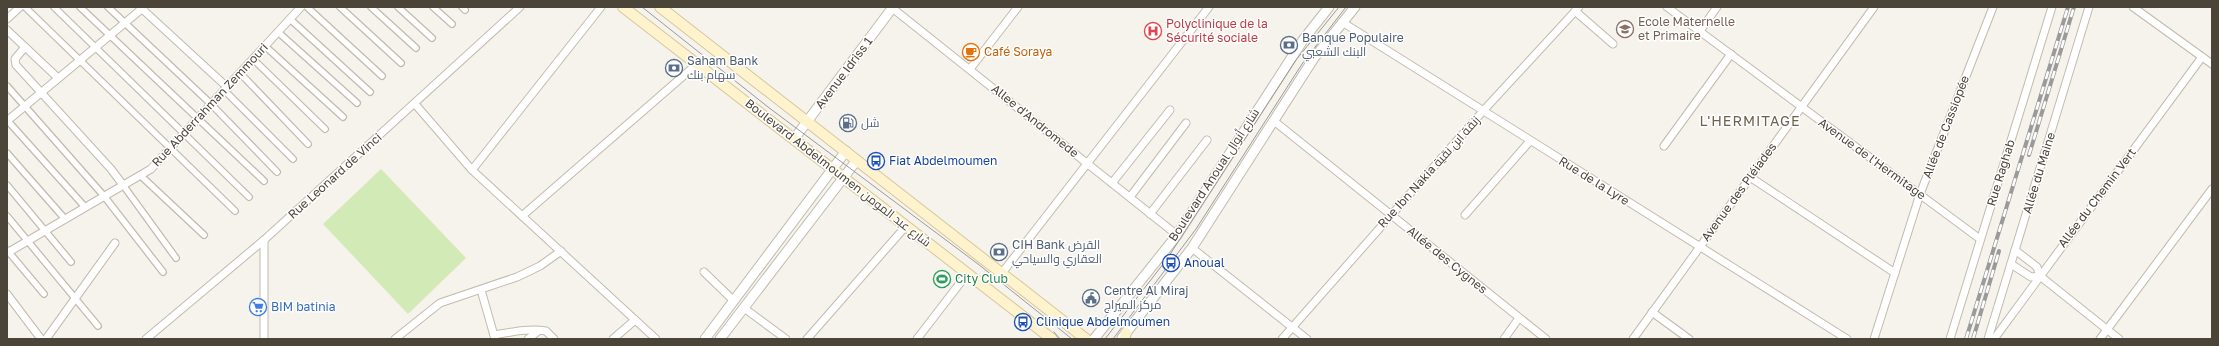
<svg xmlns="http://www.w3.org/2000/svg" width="2219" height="346" font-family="'Golos Text',Cairo,sans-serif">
<rect width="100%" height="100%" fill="#f6f3ec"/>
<polygon fill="#d2eab5" points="381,169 466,258 408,314 323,224"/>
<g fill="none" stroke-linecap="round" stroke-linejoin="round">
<g stroke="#c2bbae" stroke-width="8">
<g id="pedestrian">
<polyline points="25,7 235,211"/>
<polyline points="54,7 249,197"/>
<polyline points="80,7 264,181"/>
<polyline points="108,7 211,104 277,172"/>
<polyline points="307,7 382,76"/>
<polyline points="340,7 401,63"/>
<polyline points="371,7 416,48"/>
<polyline points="398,7 432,38"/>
<polyline points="433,7 452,24"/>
<polyline points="462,7 465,10"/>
<polyline points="290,19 370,92"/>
<polyline points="278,32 357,103"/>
<polyline points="265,46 343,117"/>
<polyline points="253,59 325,129"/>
<polyline points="240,73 308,144"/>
<polyline points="7,86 104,196 163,272"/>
<polyline points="224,90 293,159"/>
<polyline points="7,120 85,207"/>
<polyline points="7,153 65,219"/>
<polyline points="140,175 204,235"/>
<polyline points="7,185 71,262"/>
<polyline points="123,185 176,258"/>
<polyline points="7,216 98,326"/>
<polyline points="7,250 44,294"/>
</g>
</g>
<g stroke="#c2bbae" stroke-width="9">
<g id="minor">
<polyline points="140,7 227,87"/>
<polyline points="891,7 1177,235"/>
<polyline points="1667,7 1980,239"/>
<polyline points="2133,7 2212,64"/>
<polyline points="1575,11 1613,44"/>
<polyline points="7,19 20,7"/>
<polyline points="1342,22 1847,339"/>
<polyline points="7,30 58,78"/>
<polyline points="1700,31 1717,7"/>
<polyline points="25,47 15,59 16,65 111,169 123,185"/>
<polyline points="970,69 1018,7"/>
<polyline points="415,104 472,170 656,339"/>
<polyline points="7,121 144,7"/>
<polyline points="1274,121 1546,339"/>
<polyline points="1664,146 1731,54"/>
<polyline points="472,170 601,7"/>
<polyline points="1750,177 1895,273"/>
<polyline points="1112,183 1170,110"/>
<polyline points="1130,197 1186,123"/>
<polyline points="1150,214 1207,140"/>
<polyline points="1465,215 1530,141"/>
<polyline points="522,216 697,64"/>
<polyline points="1192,248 1307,339"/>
<polyline points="2015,250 2037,267 2040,276 2119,339"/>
<polyline points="7,253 151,169 301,7"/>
<polyline points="2011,264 2031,277 2040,276"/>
<polyline points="704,272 734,301"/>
<polyline points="1002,273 1209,7"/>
<polyline points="481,290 495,339"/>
<polyline points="7,294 41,339"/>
<polyline points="744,308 786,339"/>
<polyline points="1652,312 1689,339"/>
<path d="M494 335C512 332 529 328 546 331L554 339"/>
<polyline points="46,339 115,243"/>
<polyline points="146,339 264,240 520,7"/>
<polyline points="264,339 264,240"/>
<polyline points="395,339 440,303 517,277 540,266 561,251"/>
<polyline points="528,339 537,332"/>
<polyline points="613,339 635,320"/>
<polyline points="807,339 906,226"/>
<polyline points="917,339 967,274"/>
<polyline points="1282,339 1483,111 1579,7"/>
<polyline points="1504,339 1519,318"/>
<polyline points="1633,339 1874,7"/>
<polyline points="1874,339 1920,194 1993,7"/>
<polyline points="1950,339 2052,7"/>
<polyline points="1988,339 2089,7"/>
<polyline points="1994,339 2202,57"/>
<polyline points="2100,339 2212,189"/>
</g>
</g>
<g stroke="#c2bbae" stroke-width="11">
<g id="tertiary">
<polyline points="794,139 893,7"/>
<polyline points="1122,338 1192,248 1314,58 1355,7"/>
<polyline points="705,339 846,151"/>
<polyline points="720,339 857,160"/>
<polyline points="1094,339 1177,235 1303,40 1329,7"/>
</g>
</g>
<g stroke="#d6c79b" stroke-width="12">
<g id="secondary">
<polyline points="623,7 1052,339"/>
<polyline points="660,7 1086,339"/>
<polyline points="1124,339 1126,333"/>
</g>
</g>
<use href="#pedestrian" stroke="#fff" stroke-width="5.5"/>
<use href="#minor" stroke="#fff" stroke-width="7"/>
<use href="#tertiary" stroke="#fff" stroke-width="9"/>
<use href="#secondary" stroke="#fff3cd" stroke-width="10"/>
<g stroke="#9a9a9a" stroke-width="1">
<polyline points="642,7 768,107 978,264 1072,339"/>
<polyline points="1054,332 1060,339"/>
<polyline points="1105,339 1167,259 1296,60 1339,7"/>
<polyline points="1113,339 1196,229 1302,64 1346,7"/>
</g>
<g stroke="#9a9a9a" stroke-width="4">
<g id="rail">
<polyline points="2029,155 2074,7"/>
<polyline points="1966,339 2068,7"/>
<polyline points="1973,339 1999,251"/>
</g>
</g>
<use href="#rail" stroke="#fff" stroke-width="2.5" stroke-dasharray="8" stroke-linecap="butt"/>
</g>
<defs>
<g id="school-ring" transform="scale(0.9)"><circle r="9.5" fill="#fff" stroke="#8d6e63" stroke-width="1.5"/><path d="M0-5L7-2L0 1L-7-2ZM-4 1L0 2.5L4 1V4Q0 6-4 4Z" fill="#8d6e63"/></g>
<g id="hospital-ring" transform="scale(0.9)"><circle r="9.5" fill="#fff" stroke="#e0444e" stroke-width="1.5"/><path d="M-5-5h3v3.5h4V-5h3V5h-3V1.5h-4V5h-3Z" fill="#e0444e"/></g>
<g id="bank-ring" transform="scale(0.9)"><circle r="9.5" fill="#fff" stroke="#5c6f8a" stroke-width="1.5"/><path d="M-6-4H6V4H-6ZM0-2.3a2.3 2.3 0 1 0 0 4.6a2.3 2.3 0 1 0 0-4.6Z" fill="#5c6f8a"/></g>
<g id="cafe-ring" transform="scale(0.9)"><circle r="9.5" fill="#fff" stroke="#e8710a" stroke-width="1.5"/><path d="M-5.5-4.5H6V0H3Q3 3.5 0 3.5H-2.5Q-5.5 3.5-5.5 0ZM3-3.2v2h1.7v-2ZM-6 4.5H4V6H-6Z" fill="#e8710a"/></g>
<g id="fuel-ring" transform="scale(0.9)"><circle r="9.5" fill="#fff" stroke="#5c6f8a" stroke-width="1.5"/><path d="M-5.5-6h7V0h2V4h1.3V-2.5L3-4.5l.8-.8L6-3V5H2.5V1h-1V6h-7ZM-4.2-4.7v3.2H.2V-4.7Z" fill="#5c6f8a"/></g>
<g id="bus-ring" transform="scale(0.9)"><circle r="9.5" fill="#fff" stroke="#1a4fb4" stroke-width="1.5"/><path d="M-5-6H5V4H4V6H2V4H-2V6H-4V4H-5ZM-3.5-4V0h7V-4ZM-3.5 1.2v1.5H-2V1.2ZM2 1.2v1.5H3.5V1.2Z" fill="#1a4fb4"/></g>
<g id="stadium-ring" transform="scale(0.9)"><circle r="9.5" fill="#fff" stroke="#2e9e5b" stroke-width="1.5"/><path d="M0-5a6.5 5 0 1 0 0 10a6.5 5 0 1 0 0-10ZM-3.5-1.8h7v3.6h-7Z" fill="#2e9e5b"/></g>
<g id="civic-ring" transform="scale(0.9)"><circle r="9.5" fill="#fff" stroke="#5c6f8a" stroke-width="1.5"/><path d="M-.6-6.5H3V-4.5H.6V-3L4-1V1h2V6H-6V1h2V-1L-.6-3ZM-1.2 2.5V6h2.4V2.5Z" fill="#5c6f8a"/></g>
<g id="supermarket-ring" transform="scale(0.9)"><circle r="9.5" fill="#fff" stroke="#3f7fe0" stroke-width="1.5"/><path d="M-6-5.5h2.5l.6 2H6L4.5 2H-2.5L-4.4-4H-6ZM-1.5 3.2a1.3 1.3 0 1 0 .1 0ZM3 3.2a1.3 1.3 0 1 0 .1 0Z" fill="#3f7fe0"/></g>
</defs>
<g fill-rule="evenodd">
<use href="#school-ring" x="1625" y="29"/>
<use href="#hospital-ring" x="1153" y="31"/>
<use href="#bank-ring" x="1289" y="45"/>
<use href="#cafe-ring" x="971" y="52"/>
<use href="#bank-ring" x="674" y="68"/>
<use href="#fuel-ring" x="848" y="123"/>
<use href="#bus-ring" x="876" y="161"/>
<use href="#bank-ring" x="999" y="252"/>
<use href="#bus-ring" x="1171" y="263"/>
<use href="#stadium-ring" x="942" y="279"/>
<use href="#civic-ring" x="1091" y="298"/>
<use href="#supermarket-ring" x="258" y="307"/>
<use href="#bus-ring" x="1023" y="322"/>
</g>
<g text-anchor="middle" stroke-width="3" stroke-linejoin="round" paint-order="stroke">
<g font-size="12" fill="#785e54" stroke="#fff" text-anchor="start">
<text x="1638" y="26">Ecole Maternelle<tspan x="1638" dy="14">et Primaire</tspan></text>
</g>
<g font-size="12" fill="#be3a42" stroke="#fff" text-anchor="start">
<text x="1166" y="28">Polyclinique de la<tspan x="1166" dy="14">Sécurité sociale</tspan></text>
</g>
<g font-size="12" fill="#4e5e75" stroke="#fff" text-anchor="start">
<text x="1302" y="42">Banque Populaire<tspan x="1302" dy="14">البنك الشعبي</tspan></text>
<text x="687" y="65">Saham Bank<tspan x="687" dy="14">سهام بنك</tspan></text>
<text x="861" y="127">شل</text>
<text x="1012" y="249">CIH Bank القرض<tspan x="1012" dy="14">العقاري والسياحي</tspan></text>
<text x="1104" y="295">Centre Al Miraj<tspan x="1104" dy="14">مركز الميراج</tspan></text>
</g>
<g font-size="12" fill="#c56008" stroke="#fff" text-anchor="start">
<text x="984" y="56">Café Soraya</text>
</g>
<g font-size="12" fill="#4b4439" stroke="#fff">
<text transform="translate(844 73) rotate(-53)" y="4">Avenue Idriss 1</text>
<text transform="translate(210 105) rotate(-47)" y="4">Rue Abderrahman Zemmouri</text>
<text transform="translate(1035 121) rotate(39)" y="4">Allee d'Andromede</text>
<text transform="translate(1946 127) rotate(-69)" y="4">Allée de Cassiopée</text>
<text transform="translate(1872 159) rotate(36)" y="4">Avenue de l'Hermitage</text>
<text transform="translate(1429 172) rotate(-48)" y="4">Rue Ibn Nakia زنقة ابن نقية</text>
<text transform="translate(838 173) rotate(38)" y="4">Boulevard Abdelmoumen شارع عبد المومن</text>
<text transform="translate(2001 173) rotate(-73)" y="4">Rue Raghab</text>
<text transform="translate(2039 173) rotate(-73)" y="4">Allée du Maine</text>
<text transform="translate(1214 175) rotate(-57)" y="4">Boulevard Anoual شارع أنوال</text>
<text transform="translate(335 176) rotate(-42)" y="4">Rue Leonard de Vinci</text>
<text transform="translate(1594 181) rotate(32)" y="4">Rue de la Lyre</text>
<text transform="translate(1739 192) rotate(-54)" y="4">Avenue des Pléiades</text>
<text transform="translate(2097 198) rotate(-53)" y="4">Allée du Chemin Vert</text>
<text transform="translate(1447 260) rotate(39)" y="4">Allée des Cygnes</text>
</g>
<g font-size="12" fill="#164399" stroke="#fff" text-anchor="start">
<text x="889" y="165">Fiat Abdelmoumen</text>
<text x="1184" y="267">Anoual</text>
<text x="1036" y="326">Clinique Abdelmoumen</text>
</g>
<g font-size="12" fill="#27864d" stroke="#fff" text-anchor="start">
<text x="955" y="283">City Club</text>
</g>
<g font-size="12" fill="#366cbe" stroke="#fff" text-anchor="start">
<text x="271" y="311">BIM batinia</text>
</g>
<g font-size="14" letter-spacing="1" fill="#6e6250" stroke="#fff">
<text x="1750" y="126">L'HERMITAGE</text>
</g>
</g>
<rect width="2219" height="346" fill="none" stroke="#4b4439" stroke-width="16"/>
</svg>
